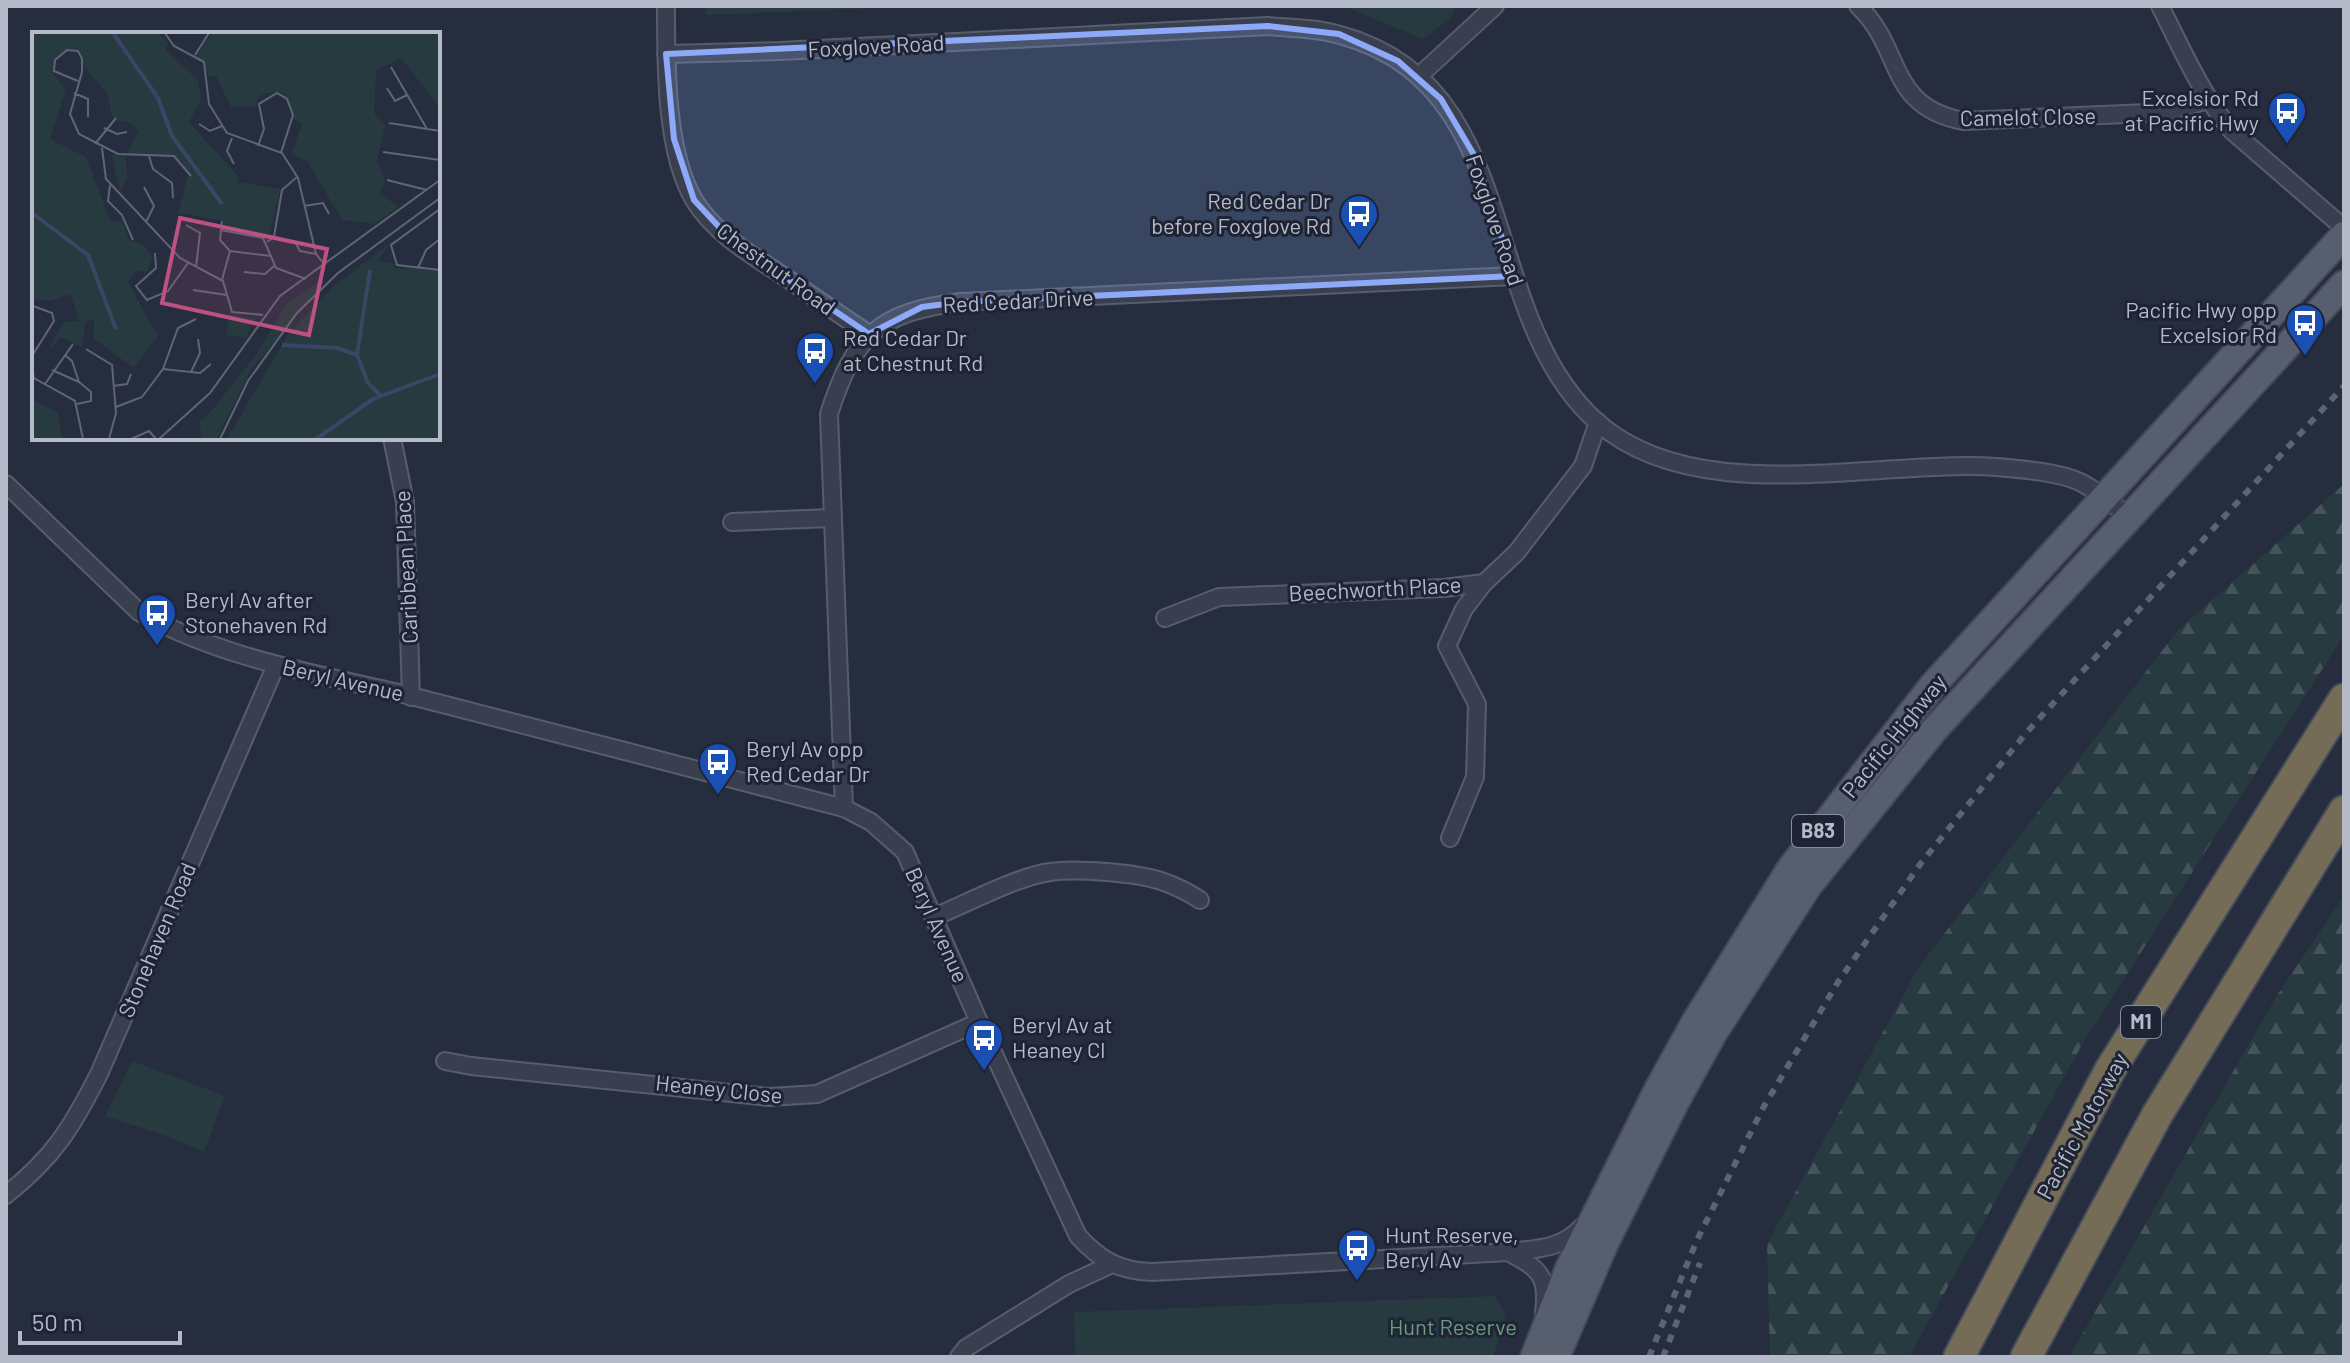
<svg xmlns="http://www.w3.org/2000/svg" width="2350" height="1363" font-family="Barlow,sans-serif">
<defs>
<pattern id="forest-firs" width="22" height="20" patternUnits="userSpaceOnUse" patternTransform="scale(2)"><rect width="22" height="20" fill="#273a3f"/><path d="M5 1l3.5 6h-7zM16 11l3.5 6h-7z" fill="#445459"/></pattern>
</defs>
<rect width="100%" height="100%" fill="#252d3e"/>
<g fill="#273a3f">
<polygon points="705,6 927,6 706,15"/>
<polygon points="1343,6 1455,6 1451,18 1423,39"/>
<polygon points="132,1061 225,1096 204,1152 172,1138 105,1116"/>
<polygon points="1495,1296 1506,1316 1493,1357 1075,1357 1074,1312"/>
</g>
<g fill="url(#forest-firs)">
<polygon points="2344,484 2344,635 2083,1043 1909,1357 1770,1357 1767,1244 1918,968 2178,630"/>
<polygon points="2344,896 2344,1357 2069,1357 2276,997"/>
</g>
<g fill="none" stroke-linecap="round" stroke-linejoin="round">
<g stroke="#575d6c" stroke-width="20">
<g id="street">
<path d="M666 6C666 62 665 151 694 200 715 234 750 254 782 275 811 295 840 315 869 334"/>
<path d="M1858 6C1904 49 1886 106 1963 121L2148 113 2172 110 2208 100"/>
<path d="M2160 6C2182 49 2201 94 2232 131L2344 228"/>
<path d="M666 54 780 51 1268 26C1292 28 1317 28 1340 35 1526 85 1475 313 1597 422 1697 510 1874 459 1997 467 2020 469 2058 472 2080 482 2098 491 2114 505 2129 517"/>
<polyline points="1419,76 1495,6"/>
<polyline points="392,438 405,502 411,697"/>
<path d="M6 484 139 612C222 659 319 674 411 696 542 729 674 764 805 798L844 808 871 822 905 852 979 1022 1078 1236C1100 1260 1119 1271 1152 1272L1508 1252C1536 1249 1562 1249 1582 1227"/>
<polyline points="732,522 831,518"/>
<polyline points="1165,618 1219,597 1444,588 1484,583 1516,553 1583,466 1598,422"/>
<path d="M844 808 829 414C854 336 878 312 961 302L1514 276"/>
<polyline points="1450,838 1475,777 1477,704 1447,646 1464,609 1484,583"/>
<path d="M934 917C968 903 1016 877 1050 872 1075 868 1138 873 1161 881 1176 886 1188 892 1200 900"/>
<polyline points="445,1061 471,1066 769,1097 817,1094 979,1022"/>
<path d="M6 1195C54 1157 72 1127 99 1074L276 665"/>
<path d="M1508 1252C1538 1268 1549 1275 1544 1312"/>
<polyline points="959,1357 966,1348 1069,1284 1110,1265"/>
</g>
</g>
<g stroke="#424858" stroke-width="30">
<g id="primary">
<polyline points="1534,1357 1569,1268 1658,1089 1695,1022 1790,869 1933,685 2344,235"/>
<polyline points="1556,1357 1605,1243 1675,1103 1713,1034 1809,885 1934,730 2344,284"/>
</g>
</g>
<g stroke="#444a59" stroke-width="34">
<g id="highway">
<polyline points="1959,1357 2110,1070 2344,699"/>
<polyline points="2026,1357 2157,1115 2344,811"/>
</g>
</g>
<use href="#street" stroke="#393f4e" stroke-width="16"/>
<use href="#primary" stroke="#575e6e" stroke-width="26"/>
<use href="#highway" stroke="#746c56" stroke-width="30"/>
<g stroke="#5b6375" stroke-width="6" stroke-dasharray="8 8" stroke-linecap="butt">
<polyline points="1649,1357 1697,1240 1763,1108 1838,982 1921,863 2026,733 2344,386"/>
<polyline points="1663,1357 1700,1263"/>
</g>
</g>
<path fill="#8da9f7" fill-opacity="0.2" stroke="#8da9f7" stroke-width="6" stroke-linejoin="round" d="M1268 26 1339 34 1398 61 1441 99 1477 160 1514 276 961 302 922 307 869 334 734 243 694 200 674 139 666 54Z"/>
<defs>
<g id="bus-pin" transform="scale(2)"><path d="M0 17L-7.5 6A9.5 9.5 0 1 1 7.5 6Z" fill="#1a4fb4" stroke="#1e2434"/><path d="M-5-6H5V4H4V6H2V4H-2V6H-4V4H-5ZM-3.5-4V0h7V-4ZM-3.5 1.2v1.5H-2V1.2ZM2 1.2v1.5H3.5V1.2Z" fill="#fff"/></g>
</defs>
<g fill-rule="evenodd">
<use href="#bus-pin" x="2287" y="111"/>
<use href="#bus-pin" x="1359" y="214"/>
<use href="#bus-pin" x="2305" y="323"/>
<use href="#bus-pin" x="815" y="351"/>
<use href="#bus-pin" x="157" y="613"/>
<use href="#bus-pin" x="718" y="762"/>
<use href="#bus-pin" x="984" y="1038"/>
<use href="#bus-pin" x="1357" y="1248"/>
</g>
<g text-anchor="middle" stroke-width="6" stroke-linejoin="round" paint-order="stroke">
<g fill="#1e2434" stroke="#888d9c" stroke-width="2">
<rect x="1792" y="815" width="52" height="32" rx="6"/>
<rect x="2121" y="1006" width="40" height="32" rx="6"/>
</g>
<g font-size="20" font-weight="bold" fill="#b5bac9">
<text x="1818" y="838">B83</text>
<text x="2141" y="1029">M1</text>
</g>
<g font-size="22" fill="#b5bac9" stroke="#1e2434">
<text transform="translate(876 46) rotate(-3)" y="8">Foxglove Road</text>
<text transform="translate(2028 117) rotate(-1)" y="8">Camelot Close</text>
<text transform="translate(1495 220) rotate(71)" y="8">Foxglove Road</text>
<text transform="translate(776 269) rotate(36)" y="8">Chestnut Road</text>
<text transform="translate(1018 301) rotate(-3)" y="8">Red Cedar Drive</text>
<text transform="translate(406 567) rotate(-93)" y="8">Caribbean Place</text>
<text transform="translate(1375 589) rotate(-3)" y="8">Beechworth Place</text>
<text transform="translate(343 680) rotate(13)" y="8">Beryl Avenue</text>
<text transform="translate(1894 736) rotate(-51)" y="8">Pacific Highway</text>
<text transform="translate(937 925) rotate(66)" y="8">Beryl Avenue</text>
<text transform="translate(157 940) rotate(-67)" y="8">Stonehaven Road</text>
<text transform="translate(719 1089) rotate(6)" y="8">Heaney Close</text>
<text transform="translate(2082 1126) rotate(-61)" y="8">Pacific Motorway</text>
</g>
<g font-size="22" fill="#b5bac9" stroke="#1e2434" text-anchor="start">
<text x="2259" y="106" text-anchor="end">Excelsior Rd<tspan x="2259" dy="25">at Pacific Hwy</tspan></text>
<text x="1331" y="209" text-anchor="end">Red Cedar Dr<tspan x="1331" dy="25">before Foxglove Rd</tspan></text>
<text x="2277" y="318" text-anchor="end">Pacific Hwy opp<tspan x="2277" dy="25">Excelsior Rd</tspan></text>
<text x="843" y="346">Red Cedar Dr<tspan x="843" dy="25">at Chestnut Rd</tspan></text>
<text x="185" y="608">Beryl Av after<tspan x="185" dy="25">Stonehaven Rd</tspan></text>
<text x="746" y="757">Beryl Av opp<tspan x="746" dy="25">Red Cedar Dr</tspan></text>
<text x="1012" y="1033">Beryl Av at<tspan x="1012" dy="25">Heaney Cl</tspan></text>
<text x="1385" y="1243">Hunt Reserve,<tspan x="1385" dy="25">Beryl Av</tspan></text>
</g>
<g font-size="22" fill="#6c9a7c" stroke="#1e2434">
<text x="1453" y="1335">Hunt Reserve</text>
</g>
</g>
<g transform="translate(32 32)">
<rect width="408" height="408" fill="#252d3e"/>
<path d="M199 149 248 157 236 208 192 196ZM341 232 408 243 400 290 306 275ZM197 282 224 287 214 306 194 303Z" fill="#273a3f"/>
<path d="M0 1H126L136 12 134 18 166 48 169 68 157 90 207 145 195 196 192 189 146 181 156 144 150 131 139 123H95L106 100 100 92 81 87 75 62 51 33 48 20 38 17 22 29 21 41 34 58 18 107 54 125 78 188 91 191 97 208 112 213 121 225 115 240 104 239 96 250 126 304 102 336 62 307V288L53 290 50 315 29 305 14 321 32 290 47 289 39 262 18 269 0 267ZM180 1H408V76L369 26 344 39 342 81 353 92 345 129 353 149 348 161 366 175 343 192 310 188 275 129 260 122 270 92 261 87 252 61 236 60 226 65 224 74 199 75 184 44H178L165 23ZM79 122 94 125 95 146 88 159ZM358 211 346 228 363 232 362 238 344 242V256L353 271 359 267 352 254 359 243 361 261 373 271 368 278 389 262 388 243 369 235 408 239V407H195L255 304 302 254ZM290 247 293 250 218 339 185 407H169L168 391 144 407 175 384 224 323 255 272ZM0 368 26 380 30 407H0Z" fill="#273a3f"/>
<path fill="none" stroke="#394665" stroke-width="4" d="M81 1 126 66 140 104 190 172M0 181 56 223 84 297M250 313 306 316 325 323 336 351 348 363M325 323 338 238M284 407 341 367 408 342"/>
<path fill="none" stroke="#5f6576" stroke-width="2" d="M133 1 142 14 172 30 177 72 195 101 250 121 266 146 284 222 293 233M163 23 177 1M359 35 395 97M46 49 22 39 23 28 35 18 46 19 50 27V40L38 82 47 102 86 122 142 124 159 144M355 56 363 69 375 63M42 61 56 67V85M357 91 408 99M167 92 178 99 190 94M72 96 85 102 95 100M200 106 195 119 202 132M63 112 84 86M226 114 232 97 227 72 245 61 255 67 261 83 249 121M70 116 74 147 148 226 191 249 200 280 231 283M351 120 408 128M117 124 121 137 140 151 141 166M355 148 395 158M78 153 76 169 90 183 101 208M112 155 122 174 114 190M272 174 291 171 297 182M408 177 359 213 365 233 408 238M190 189 188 208 198 219M154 193 168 201 164 235M189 198 231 206 244 236 274 247M235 210 242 205 250 158 265 145M263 210 268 219 284 222M123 221 124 236 104 254 115 268 136 259 156 231M386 236 394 218 408 207M212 240 233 242 242 234M190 248 198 219 239 224M161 258 195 263M54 317 80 333 84 381 77 407M33 323 40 329 47 350 59 360V369L45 372M0 324 22 289 20 281 1 274M0 335 2 346 43 369 51 407M131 337 146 296 164 287M20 338 47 350M159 340 168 321 166 307M13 352 41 312M81 354 95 352 99 342M84 375 110 365 131 337 168 341 179 332M99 407 117 399 124 407M127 407 178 361 248 264 408 148M188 407 216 349 265 281 306 241 408 166"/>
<path fill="#bd5182" fill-opacity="0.15" stroke="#bd5182" stroke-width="4" d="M148 186 295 217 277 303 130 271Z"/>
<rect width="408" height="408" fill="none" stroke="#b5bac9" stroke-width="4"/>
</g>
<rect width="2350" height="1363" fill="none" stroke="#b5bac9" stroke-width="16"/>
<path d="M20 1331v12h160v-12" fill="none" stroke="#b5bac9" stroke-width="4"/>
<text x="32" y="1331" font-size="24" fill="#b5bac9" stroke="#1e2434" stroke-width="6" paint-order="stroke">50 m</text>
</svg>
